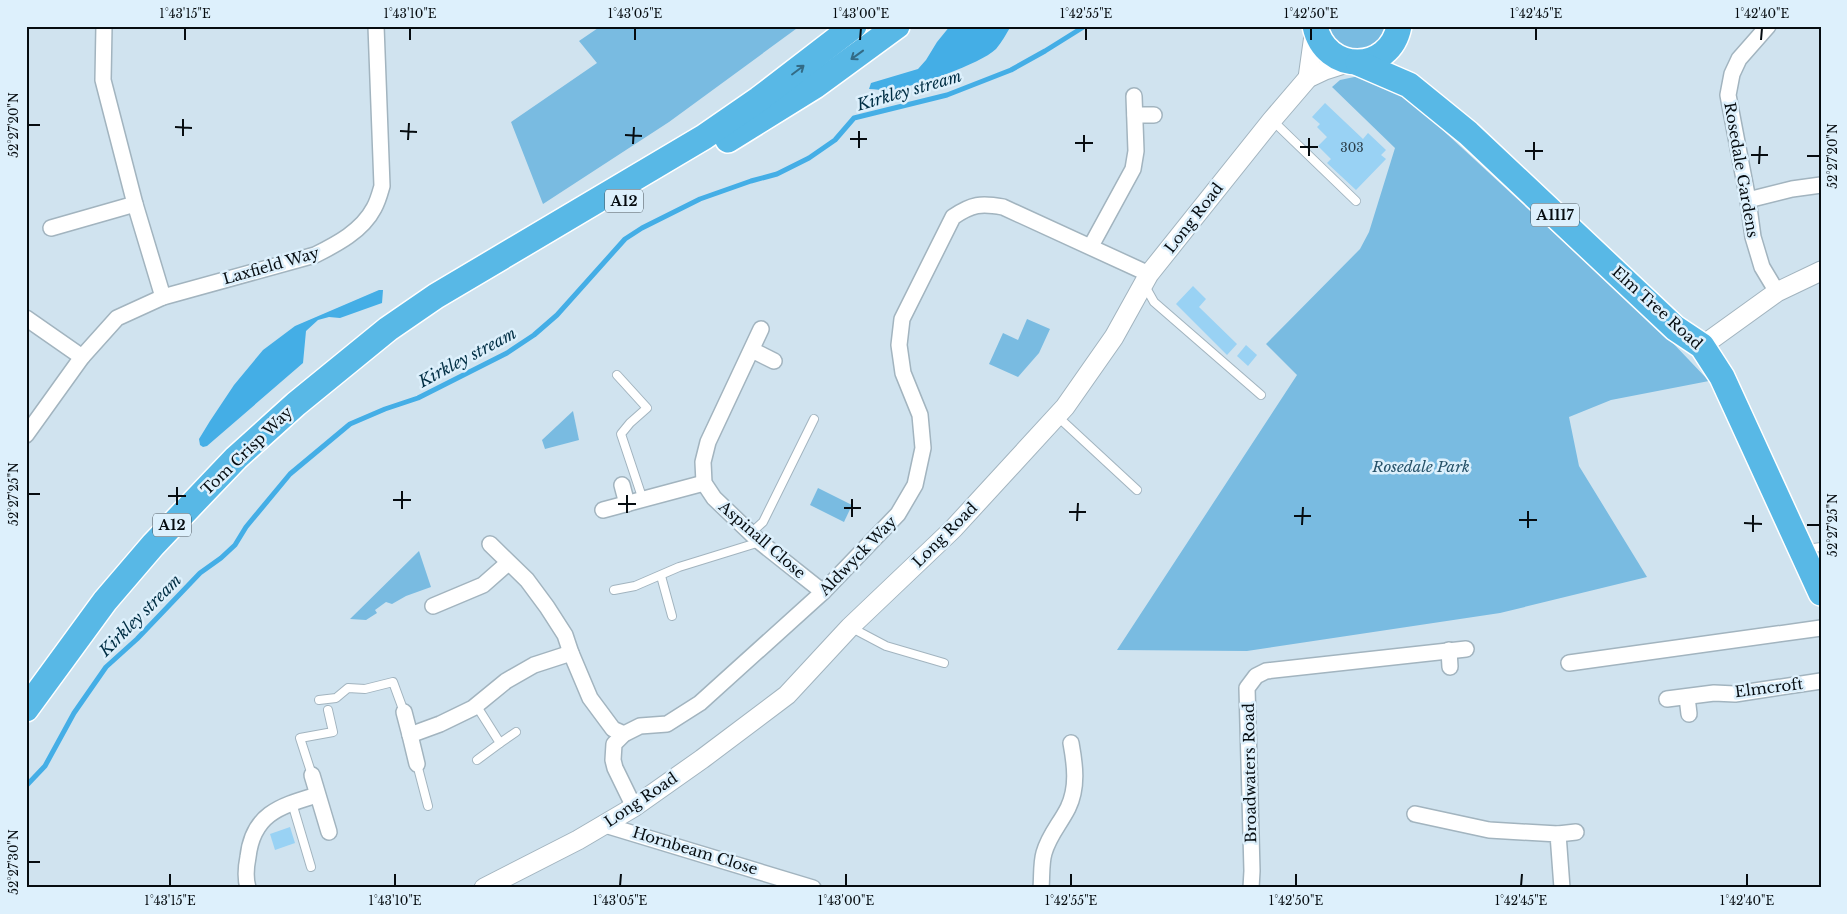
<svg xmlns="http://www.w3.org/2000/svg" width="1847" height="914" font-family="'Libre Baskerville',serif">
<rect width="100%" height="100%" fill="#d0e3ef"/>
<g fill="#79bbe1">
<polygon points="601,26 800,26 669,122 543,204 511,122 597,63 579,41"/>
<polygon points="1326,26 1389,26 1389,28 1370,51 1339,48"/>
<polygon points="1359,76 1387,81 1409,99 1670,340 1709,381 1611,400 1569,417 1579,466 1647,577 1500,613 1247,651 1117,650 1297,375 1266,344 1360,249 1369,232 1395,148 1332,87 1340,80"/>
<polygon points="1027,319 1050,329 1039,353 1018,377 989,364 1003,333 1018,340"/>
<polygon points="573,411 579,440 545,449 542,440"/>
<polygon points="818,488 852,505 844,522 810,505"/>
<polygon points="419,551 431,587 406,596 392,604 386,602 375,610 377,613 366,620 350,619"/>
</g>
<g fill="#44aee6">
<path d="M950 26H1011C1006 34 1002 42 996 49 979 65 917 85 893 90 885 91 877 89 869 89L871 83 918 69 926 60 937 42Z"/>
<polygon points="379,290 383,290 382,303 340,318 329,317 318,320 306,331 303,363 207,446 203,447 200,445 199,439 210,421 234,385 263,350 295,326"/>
</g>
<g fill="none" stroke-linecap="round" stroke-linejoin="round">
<polyline stroke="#44aee6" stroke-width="5" points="26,786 45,766 74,713 106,667 137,639 200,573 221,558 235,545 246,527 290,474 350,424 385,409 418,398 507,353 534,335 557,315 625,239 642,228 700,199 751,181 777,174 809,158 835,140 854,118 947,95 1011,70 1045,51 1085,26"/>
</g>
<g fill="#99d2f4">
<polygon points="1325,103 1363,139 1368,133 1386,150 1381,155 1386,159 1356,190 1327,163 1331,159 1318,146 1327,137 1317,127 1320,124 1312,117"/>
<polygon points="1193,286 1206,299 1199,307 1237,344 1227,355 1176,304"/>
<polygon points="1246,345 1257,355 1248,366 1237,356"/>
<polygon points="290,827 295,843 275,850 270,834"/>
</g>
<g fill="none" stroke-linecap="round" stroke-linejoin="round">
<g stroke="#a2b4bf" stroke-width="10">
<g id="service">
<polyline points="1272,120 1356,201"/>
<polyline points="1145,286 1154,302 1261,395"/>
<polyline points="617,375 647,408 630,423 621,434 643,500"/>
<polyline points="1057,416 1137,490"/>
<polyline points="751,533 763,522 814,419"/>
<polyline points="1806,549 1821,547"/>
<polyline points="661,576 672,616"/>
<polyline points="614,590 635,586 679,567 760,542"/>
<polyline points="850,627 886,646 944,663"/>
<polyline points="319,700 336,698 348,688 365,689 393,682 404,712"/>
<polyline points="476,705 500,743 477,760"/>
<polyline points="500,743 516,732"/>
<polyline points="417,764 428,806"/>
<polyline points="312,775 300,738 333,732 328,710"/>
<polyline points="292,803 311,867"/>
</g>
</g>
<g stroke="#a2b4bf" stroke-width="18">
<g id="minor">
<polyline points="104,26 103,80 135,204 163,297"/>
<polyline points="1768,26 1739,59 1732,74 1728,95 1748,200 1753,237 1762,267 1777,292"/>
<polyline points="1135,115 1154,115"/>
<polyline points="1748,200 1792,189 1821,185"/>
<polyline points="51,228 135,204"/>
<polyline points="1091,246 1133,169 1136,151 1134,96"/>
<polyline points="26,318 82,357"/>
<polyline points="761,329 708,442 703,462 704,483 714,498 760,542 823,592"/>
<polyline points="752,350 774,361"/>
<path d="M26 435 82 357 117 318 163 297 315 255C337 244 362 231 374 208 378 201 380 193 382 186L376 26"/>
<polyline points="622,485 627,504"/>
<polyline points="603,510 704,483"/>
<polyline points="490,544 527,580 547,607 565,635 571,653 590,698 613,729 624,734"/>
<polyline points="433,606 483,585 508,563"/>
<polyline points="1449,650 1450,667"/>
<polyline points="1569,663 1821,628"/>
<polyline points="1687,697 1689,714"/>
<polyline points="1667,699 1714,693 1735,694 1821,681"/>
<polyline points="404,712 410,735"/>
<polyline points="417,764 410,735 440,724 473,708 506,681 534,665 571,653"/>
<polyline points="312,775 329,832"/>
<path d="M634 807 615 768 613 760 614 744 624 734 640 726 667 724 700 703 823 592 898 514 915 485 923 448 920 415 903 373 899 345 902 319 953 217C972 204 981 203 1003 207L1149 274"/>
<polyline points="1415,814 1489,830 1558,834 1562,888"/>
<polyline points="605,825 813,888"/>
<polyline points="1558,834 1576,832"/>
<path d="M248 888C245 878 246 867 248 857 253 813 281 806 317 795"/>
<path d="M1041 888C1042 877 1041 863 1044 853 1049 835 1060 824 1068 808 1078 787 1075 765 1071 743"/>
<polyline points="1251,888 1252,871 1247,688 1256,676 1266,671 1466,649"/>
</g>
</g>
<g stroke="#a2b4bf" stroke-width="21">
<g id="tertiary">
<polyline points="1308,78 1315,28"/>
<polyline points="1702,346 1777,292 1821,271"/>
<polyline points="484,888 578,840 634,807 702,759 787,695 850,627 953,529 1065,407 1114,337 1149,274 1272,120 1308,78 1325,70 1350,62"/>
</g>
</g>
<g stroke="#fff" stroke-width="28">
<g id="trunk">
<path d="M1315 26C1325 74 1390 74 1399 26"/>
<polyline points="1358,63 1409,85 1468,133 1675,328 1702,346 1722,377 1821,593"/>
<polyline points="728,140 815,86 897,26"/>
<polyline points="26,709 105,601 153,545 236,458 296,404 388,329 436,296 704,137 759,99 854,26"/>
</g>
</g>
<use href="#service" stroke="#fff" stroke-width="8"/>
<use href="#minor" stroke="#fff" stroke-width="15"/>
<use href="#tertiary" stroke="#fff" stroke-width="19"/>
<use href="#trunk" stroke="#58b8e6" stroke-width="25"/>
</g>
<defs><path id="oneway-shaft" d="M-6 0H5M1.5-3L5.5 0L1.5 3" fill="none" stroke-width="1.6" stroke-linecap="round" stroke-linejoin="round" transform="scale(1.25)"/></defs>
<g stroke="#336b86">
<use href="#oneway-shaft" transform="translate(857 55) rotate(144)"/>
<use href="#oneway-shaft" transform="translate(798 70) rotate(-37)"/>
</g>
<path fill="none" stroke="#060c10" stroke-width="2" d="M185 40V28M410 40V28M635 40V28M860 40 861 28M1086 40V28M1311 40V28M1536 40V28M1761 40 1762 28M28 125H40M175 127 192 128M400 131 417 132M625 135 642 136M183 136V119M850 139H867M408 140 409 123M1075 143H1093M633 144 634 127M1300 147H1318M859 148V131M1525 151H1543M1084 152V135M1751 155H1768M1309 156V138M1807 156H1820M1534 160V142M1759 164 1760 146M28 494H40M168 496H186M393 500H411M618 504H636M177 505V487M844 508H861M402 509V491M1069 512H1086M627 513V495M1294 516H1311M852 517V499M1519 520H1537M1077 521 1078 503M1744 523 1762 524M1302 525 1303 507M1807 525H1820M1528 528V511M1753 532V515M28 862H40M170 886V874M395 886V874M620 886 621 874M846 886V874M1071 886V874M1296 886V874M1521 886 1522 874M1747 886V874"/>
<g text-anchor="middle" stroke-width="5" stroke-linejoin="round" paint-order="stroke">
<g font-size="12" fill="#2b3e49">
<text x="1352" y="152">303</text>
</g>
<g fill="#ddf0fc" stroke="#465057" stroke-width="1">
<rect x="605" y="189.5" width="38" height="23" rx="4"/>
<rect x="1531" y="203.5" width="48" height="23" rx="4"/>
<rect x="153" y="513.5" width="38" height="23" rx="4"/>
</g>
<g font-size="14" font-weight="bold" fill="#060c10">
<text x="624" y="206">A12</text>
<text x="1555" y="220">A1117</text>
<text x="172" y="530">A12</text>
</g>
<g font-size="15" fill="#060c10" stroke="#ddf0fc">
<text transform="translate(1741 170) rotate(80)" y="5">Rosedale Gardens</text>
<text transform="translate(1194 218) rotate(-52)" y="5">Long Road</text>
<text transform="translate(271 266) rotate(-16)" y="5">Laxfield Way</text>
<text transform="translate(1657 308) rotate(42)" y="5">Elm Tree Road</text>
<text transform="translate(247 451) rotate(-44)" y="5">Tom Crisp Way</text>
<text transform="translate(945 535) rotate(-45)" y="5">Long Road</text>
<text transform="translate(762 540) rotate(41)" y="5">Aspinall Close</text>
<text transform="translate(858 556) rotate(-46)" y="5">Aldwyck Way</text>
<text transform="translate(1769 688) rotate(-7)" y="5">Elmcroft</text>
<text transform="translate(1250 773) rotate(-91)" y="5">Broadwaters Road</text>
<text transform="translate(641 800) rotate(-34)" y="5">Long Road</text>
<text transform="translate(695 851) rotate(17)" y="5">Hornbeam Close</text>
</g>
<g font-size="15" font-style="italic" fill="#275269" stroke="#ddf0fc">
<text x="1421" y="472">Rosedale Park</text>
</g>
<g font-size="16" font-style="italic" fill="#002e44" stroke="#ddf0fc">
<text transform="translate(909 90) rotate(-16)" y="6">Kirkley stream</text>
<text transform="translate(467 357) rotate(-28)" y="6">Kirkley stream</text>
<text transform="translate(140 615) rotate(-45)" y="6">Kirkley stream</text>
</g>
</g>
<rect width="1847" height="914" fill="none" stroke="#ddf0fc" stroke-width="55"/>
<rect x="28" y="28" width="1792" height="858" fill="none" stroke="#060c10" stroke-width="2"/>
<g font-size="12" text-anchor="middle" fill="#060c10">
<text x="185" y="18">1°43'15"E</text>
<text x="410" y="18">1°43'10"E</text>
<text x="635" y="18">1°43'05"E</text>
<text x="861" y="18">1°43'00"E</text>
<text x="1086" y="18">1°42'55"E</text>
<text x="1311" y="18">1°42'50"E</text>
<text x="1536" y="18">1°42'45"E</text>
<text x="1762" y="18">1°42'40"E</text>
<text transform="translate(14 125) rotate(-90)" y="4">52°27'20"N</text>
<text transform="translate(1833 156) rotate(-90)" y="4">52°27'20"N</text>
<text transform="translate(14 494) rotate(-90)" y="4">52°27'25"N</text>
<text transform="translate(1833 525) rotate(-90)" y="4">52°27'25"N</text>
<text transform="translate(14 862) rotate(-90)" y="4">52°27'30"N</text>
<text x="170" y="905">1°43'15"E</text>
<text x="395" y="905">1°43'10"E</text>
<text x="620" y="905">1°43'05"E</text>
<text x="846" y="905">1°43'00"E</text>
<text x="1071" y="905">1°42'55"E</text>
<text x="1296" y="905">1°42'50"E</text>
<text x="1521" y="905">1°42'45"E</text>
<text x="1747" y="905">1°42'40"E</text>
</g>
</svg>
